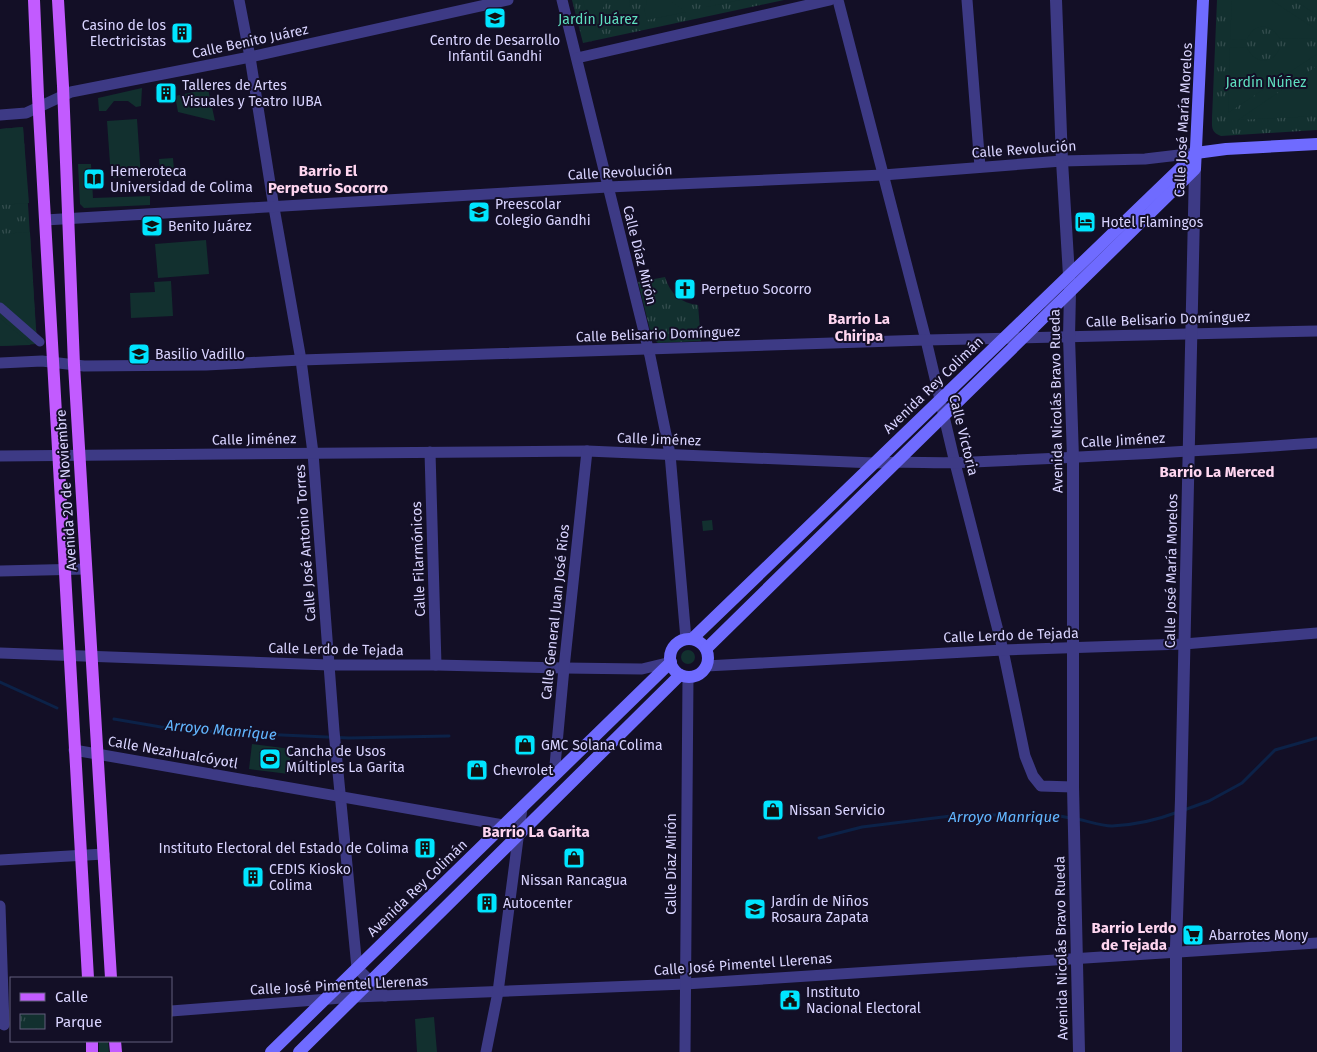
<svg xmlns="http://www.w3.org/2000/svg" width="1317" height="1052" font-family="'Fira Sans',sans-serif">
<defs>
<pattern id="park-tufts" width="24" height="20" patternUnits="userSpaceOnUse" patternTransform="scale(1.25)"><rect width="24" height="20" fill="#12302f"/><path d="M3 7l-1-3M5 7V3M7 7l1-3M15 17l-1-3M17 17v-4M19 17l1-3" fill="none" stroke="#344d4e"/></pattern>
</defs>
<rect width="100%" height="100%" fill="#130f26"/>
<g fill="url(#park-tufts)">
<polygon points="572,0 784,0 583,43"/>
<path d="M1217 0H1317V130L1221 136C1211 132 1212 128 1212 118Z"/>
<polygon points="23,127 37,344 0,346 0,129"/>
<path d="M665 277C670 294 681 303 698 305L701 341 658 343 652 338 638 282Z"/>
</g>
<g fill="#12302f">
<polygon points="583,0 608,0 590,28"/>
<polygon points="618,0 629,0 630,7 635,11 637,22 598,30"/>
<polygon points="646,0 668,0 686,12 647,20 644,9 647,4"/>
<polygon points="711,0 740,0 706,7"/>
<path d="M1232 0H1271L1317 30V38L1280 39C1271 23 1255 22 1247 39L1230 40Z"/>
<polygon points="1294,0 1317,0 1317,15"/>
<path d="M1247 47C1254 65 1274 65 1280 47H1317V54L1228 113 1230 48Z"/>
<polygon points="1317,66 1317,116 1238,120"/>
<polygon points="142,88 141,106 136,107 128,101 114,101 106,111 99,111 98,98"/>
<polygon points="208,89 215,121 178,112 175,96"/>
<polygon points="137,119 141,177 111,178 107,121"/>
<polygon points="23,127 29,203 0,205 0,129"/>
<polygon points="173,158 174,170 160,171 159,159"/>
<polygon points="78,164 91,164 93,198 150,196 150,205 84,208 80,204"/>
<polygon points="30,232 36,333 0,301 0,234"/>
<polygon points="206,240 209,274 158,278 155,244"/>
<polygon points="171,281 173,316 131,318 130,293 155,292 154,282"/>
<polygon points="0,318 31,345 0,346"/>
<polygon points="712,520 713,530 703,531 702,521"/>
<circle cx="688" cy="657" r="7"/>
<polygon points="252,744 291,749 289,774 249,769"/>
<polygon points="434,1017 437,1052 417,1052 415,1019"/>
<polygon points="99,1041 108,1041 109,1052 99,1052"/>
</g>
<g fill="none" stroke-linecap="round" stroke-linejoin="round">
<g stroke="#0c2248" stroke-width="3">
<polyline points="0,682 57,708"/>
<polyline points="114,719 161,727 218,732 349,738 449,736"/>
<polyline points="1184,810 1209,801 1242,783 1275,750 1317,738"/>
<path d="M1077 819C1088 821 1100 826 1112 826 1134 825 1157 820 1178 812"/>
<polyline points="819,838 862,827 959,815 1055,815 1070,818"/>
</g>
<polyline stroke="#3d3a85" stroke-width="9" points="0,307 40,342"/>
<g stroke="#3d3a85" stroke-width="11">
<polyline points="239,0 250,57 273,202 301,360 313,453 334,731 357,968 385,996"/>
<polyline points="562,0 650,356 670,454 686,639"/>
<polyline points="838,0 926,340 955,463 1003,650 1025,756 1033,776 1041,786 1073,787"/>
<polyline points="967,0 980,167"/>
<polyline points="577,58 830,0"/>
<polyline points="0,115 26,113 71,92 250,57 508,0"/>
<polyline points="45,220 608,187 883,175 1062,161 1145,159 1196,153"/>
<polyline points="0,363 42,361 84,366 206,365 301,360 926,340 1317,331"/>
<polyline points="430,452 436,665"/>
<path d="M0 456 587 451 874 463C907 461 940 464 973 462 1088 457 1202 451 1317 443"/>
<polyline points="0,571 86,569"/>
<polyline points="0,653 329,665 436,665 564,668 642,669 671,662"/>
<polyline points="706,666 1003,650 1184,644 1317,633"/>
<polyline points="74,750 503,825 518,835"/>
<polyline points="554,776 564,668 587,451"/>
<polyline points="0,860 104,854"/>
<polyline points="0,906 4,1025"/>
<polyline points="171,1011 355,997 685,984 1317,943"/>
<polyline points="486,1052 498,992 522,808"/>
<polyline points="685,1052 688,677"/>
</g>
<g stroke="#3d3a85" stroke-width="12">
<polyline points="1056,0 1062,161 1070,292 1069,337 1073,458 1073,787 1079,1052"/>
<polyline points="1176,1052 1176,946 1181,799 1195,169"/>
</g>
<g stroke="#6f6bff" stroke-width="12">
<polyline points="1196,153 1226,149 1317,144"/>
<circle cx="689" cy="658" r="19"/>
<polyline points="692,639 1196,153"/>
<polyline points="706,649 1195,169 1203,0"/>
<polyline points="271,1052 671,662"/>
<polyline points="299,1052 680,675"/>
</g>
<g stroke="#c25bff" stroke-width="12">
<polyline points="34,0 38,96 88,978"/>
<polyline points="58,0 63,86 74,365 111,978"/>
<polyline points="92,1041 92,1052"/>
<polyline points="115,1041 116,1052"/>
</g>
</g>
<defs>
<g id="school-square" transform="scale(1.125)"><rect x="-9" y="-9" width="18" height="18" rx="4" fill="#00e5ff" stroke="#130f26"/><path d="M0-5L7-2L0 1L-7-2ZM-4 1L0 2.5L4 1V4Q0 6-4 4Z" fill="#111"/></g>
<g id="building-square" transform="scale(1.125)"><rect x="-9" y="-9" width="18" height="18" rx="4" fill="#00e5ff" stroke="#130f26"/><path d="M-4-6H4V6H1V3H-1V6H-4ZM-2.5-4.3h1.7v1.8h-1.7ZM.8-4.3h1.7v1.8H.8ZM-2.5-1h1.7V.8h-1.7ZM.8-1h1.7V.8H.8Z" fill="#111"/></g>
<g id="library-square" transform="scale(1.125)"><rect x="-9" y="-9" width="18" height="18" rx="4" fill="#00e5ff" stroke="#130f26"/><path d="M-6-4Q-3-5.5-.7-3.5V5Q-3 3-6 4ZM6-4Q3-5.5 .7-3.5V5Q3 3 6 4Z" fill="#111"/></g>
<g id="hotel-square" transform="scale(1.125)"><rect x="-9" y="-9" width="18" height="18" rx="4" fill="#00e5ff" stroke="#130f26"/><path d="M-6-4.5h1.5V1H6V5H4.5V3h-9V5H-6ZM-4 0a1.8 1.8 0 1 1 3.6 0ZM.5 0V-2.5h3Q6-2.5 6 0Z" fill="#111"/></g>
<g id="church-square" transform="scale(1.125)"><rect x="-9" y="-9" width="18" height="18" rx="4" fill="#00e5ff" stroke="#130f26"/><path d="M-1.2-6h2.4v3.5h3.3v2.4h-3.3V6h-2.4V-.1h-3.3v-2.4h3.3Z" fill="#111"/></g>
<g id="shop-square" transform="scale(1.125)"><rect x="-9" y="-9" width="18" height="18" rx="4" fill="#00e5ff" stroke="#130f26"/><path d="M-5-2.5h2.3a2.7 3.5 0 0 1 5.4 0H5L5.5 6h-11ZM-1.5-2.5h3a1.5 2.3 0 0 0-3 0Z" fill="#111"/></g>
<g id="stadium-square" transform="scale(1.125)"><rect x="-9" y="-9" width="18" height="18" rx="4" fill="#00e5ff" stroke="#130f26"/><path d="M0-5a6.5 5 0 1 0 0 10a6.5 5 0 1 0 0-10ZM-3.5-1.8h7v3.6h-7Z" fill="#111"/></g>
<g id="supermarket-square" transform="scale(1.125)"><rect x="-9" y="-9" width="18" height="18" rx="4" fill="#00e5ff" stroke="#130f26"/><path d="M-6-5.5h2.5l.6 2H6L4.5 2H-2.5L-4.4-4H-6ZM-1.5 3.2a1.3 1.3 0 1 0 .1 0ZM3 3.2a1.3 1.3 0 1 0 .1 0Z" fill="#111"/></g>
<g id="civic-square" transform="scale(1.125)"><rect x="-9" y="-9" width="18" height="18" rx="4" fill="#00e5ff" stroke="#130f26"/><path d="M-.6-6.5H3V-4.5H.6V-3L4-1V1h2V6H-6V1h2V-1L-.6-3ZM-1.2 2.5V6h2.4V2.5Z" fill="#111"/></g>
</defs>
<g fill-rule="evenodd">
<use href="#school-square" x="495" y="18"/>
<use href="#building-square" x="182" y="33"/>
<use href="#building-square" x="166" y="93"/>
<use href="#library-square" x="94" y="179"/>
<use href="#school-square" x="479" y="212"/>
<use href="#hotel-square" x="1085" y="222"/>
<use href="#school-square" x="152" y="226"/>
<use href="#church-square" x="685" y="289"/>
<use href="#school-square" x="139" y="354"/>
<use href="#shop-square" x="525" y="745"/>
<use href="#stadium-square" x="270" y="759"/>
<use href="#shop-square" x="477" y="770"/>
<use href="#shop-square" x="773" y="810"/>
<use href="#building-square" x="425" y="848"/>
<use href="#shop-square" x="574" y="858"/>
<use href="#building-square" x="253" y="877"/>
<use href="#building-square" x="487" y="903"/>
<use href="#school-square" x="755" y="909"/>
<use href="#supermarket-square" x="1193" y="935"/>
<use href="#civic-square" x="790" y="1000"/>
</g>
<g text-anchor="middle" stroke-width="4" stroke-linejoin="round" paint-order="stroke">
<g font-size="14" fill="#5fe0c0" stroke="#130f26">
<text x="598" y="24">Jardín Juárez</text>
<text x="1266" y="87">Jardín Núñez</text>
</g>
<g font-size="14" fill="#d9d4ff" stroke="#130f26" text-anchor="start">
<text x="166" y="30" text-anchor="end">Casino de los<tspan x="166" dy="16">Electricistas</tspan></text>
<text x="495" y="45" text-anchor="middle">Centro de Desarrollo<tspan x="495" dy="16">Infantil Gandhi</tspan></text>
<text x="182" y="90">Talleres de Artes<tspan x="182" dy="16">Visuales y Teatro IUBA</tspan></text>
<text x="110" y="176">Hemeroteca<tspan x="110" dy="16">Universidad de Colima</tspan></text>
<text x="495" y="209">Preescolar<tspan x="495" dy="16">Colegio Gandhi</tspan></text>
<text x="1101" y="227">Hotel Flamingos</text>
<text x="168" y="231">Benito Juárez</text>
<text x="701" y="294">Perpetuo Socorro</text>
<text x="155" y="359">Basilio Vadillo</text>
<text x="541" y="750">GMC Solana Colima</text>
<text x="286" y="756">Cancha de Usos<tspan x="286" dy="16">Múltiples La Garita</tspan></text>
<text x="493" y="775">Chevrolet</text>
<text x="789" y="815">Nissan Servicio</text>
<text x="409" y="853" text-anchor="end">Instituto Electoral del Estado de Colima</text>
<text x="269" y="874">CEDIS Kiosko<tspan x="269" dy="16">Colima</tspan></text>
<text x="574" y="885" text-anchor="middle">Nissan Rancagua</text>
<text x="771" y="906">Jardín de Niños<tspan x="771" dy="16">Rosaura Zapata</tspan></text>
<text x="503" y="908">Autocenter</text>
<text x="1209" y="940">Abarrotes Mony</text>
<text x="806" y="997">Instituto<tspan x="806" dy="16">Nacional Electoral</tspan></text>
</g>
<g font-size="14" fill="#d9d4ff" stroke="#130f26">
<text transform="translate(250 41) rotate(-12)" y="5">Calle Benito Juárez</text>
<text transform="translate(1183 120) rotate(-87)" y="5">Calle José María Morelos</text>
<text transform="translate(1024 149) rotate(-4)" y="5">Calle Revolución</text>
<text transform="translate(620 172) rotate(-3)" y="5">Calle Revolución</text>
<text transform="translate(640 255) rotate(76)" y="5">Calle Díaz Mirón</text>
<text transform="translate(1168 319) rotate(-2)" y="5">Calle Belisario Domínguez</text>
<text transform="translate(658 334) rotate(-2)" y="5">Calle Belisario Domínguez</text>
<text transform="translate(933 385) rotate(-44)" y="5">Avenida Rey Colimán</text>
<text transform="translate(1056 401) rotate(-91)" y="5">Avenida Nicolás Bravo Rueda</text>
<text transform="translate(964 435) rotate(76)" y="5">Calle Victoria</text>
<text transform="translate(254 439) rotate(-1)" y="5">Calle Jiménez</text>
<text transform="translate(659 439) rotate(2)" y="5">Calle Jiménez</text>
<text transform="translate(1123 440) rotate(-3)" y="5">Calle Jiménez</text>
<text transform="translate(66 490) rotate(-94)" y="5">Avenida 20 de Noviembre</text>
<text transform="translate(305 543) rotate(-94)" y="5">Calle José Antonio Torres</text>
<text transform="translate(418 559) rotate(-92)" y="5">Calle Filarmónicos</text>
<text transform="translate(1171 571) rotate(-89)" y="5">Calle José María Morelos</text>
<text transform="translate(555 612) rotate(-84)" y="5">Calle General Juan José Ríos</text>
<text transform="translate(1011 635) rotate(-2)" y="5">Calle Lerdo de Tejada</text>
<text transform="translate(336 649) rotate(1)" y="5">Calle Lerdo de Tejada</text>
<text transform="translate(173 752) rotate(10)" y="5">Calle Nezahualcóyotl</text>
<text transform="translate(671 864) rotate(-90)" y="5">Calle Díaz Mirón</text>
<text transform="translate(417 888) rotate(-44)" y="5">Avenida Rey Colimán</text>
<text transform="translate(1061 948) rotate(-91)" y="5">Avenida Nicolás Bravo Rueda</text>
<text transform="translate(743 964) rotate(-4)" y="5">Calle José Pimentel Llerenas</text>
<text transform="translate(339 985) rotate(-3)" y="5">Calle José Pimentel Llerenas</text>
</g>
<g font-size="15" font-weight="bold" fill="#ffd6f0" stroke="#130f26">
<text x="328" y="176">Barrio El<tspan x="328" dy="17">Perpetuo Socorro</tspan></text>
<text x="859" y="324">Barrio La<tspan x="859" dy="17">Chiripa</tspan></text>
<text x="1217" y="477">Barrio La Merced</text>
<text x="536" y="837">Barrio La Garita</text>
<text x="1134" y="933">Barrio Lerdo<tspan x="1134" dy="17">de Tejada</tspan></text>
</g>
<g font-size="15" font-style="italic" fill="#62b6ff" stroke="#130f26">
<text transform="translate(221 730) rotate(5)" y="5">Arroyo Manrique</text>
<text x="1004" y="822">Arroyo Manrique</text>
</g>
</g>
<rect x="10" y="977" width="162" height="65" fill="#130f26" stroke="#625e7d"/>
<rect x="20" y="993" width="25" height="8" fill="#c25bff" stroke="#625e7d"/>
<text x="55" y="1002" font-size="15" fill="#d9d4ff">Calle</text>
<rect x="20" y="1014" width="25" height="15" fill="url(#park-tufts)" stroke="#625e7d"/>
<text x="55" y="1027" font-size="15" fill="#d9d4ff">Parque</text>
</svg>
